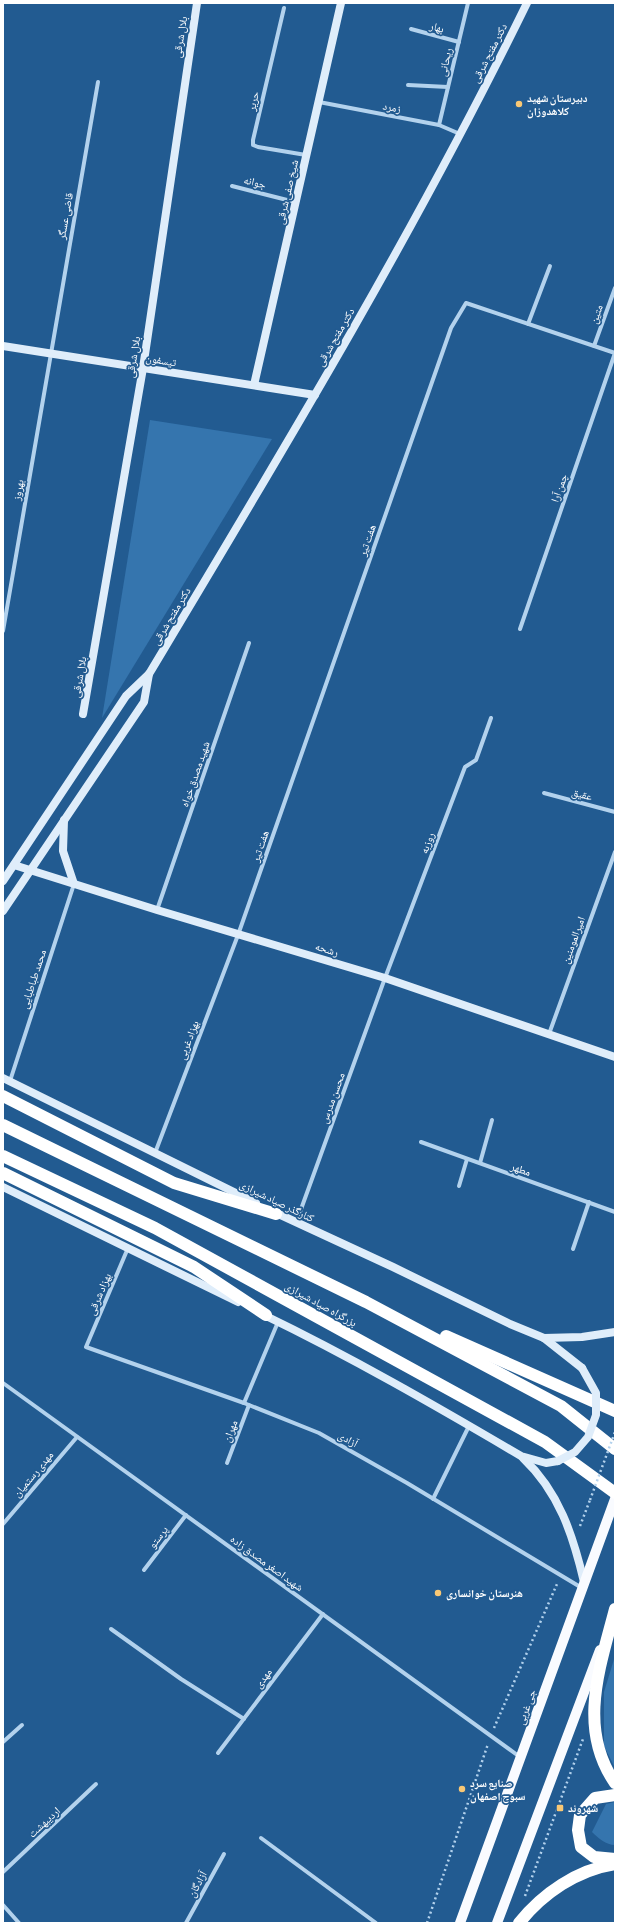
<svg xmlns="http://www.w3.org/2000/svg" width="618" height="1926" font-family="'Asap Condensed','Noto Naskh Arabic',sans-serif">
<rect width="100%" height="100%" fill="#225b91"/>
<g fill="#3575ae">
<polygon points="150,420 272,439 102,718"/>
<polygon points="615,1656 615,1768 604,1746 604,1692"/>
<path d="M615 1802V1845C606 1845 598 1838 592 1832L606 1804Z"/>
</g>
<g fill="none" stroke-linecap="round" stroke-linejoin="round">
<g stroke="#b3d2ed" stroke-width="2.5" stroke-dasharray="2 3" stroke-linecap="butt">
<polyline points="580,1526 590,1500"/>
<polyline points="494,1728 557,1584"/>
<polyline points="525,1896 583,1739"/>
<polyline points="427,1923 488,1744"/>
</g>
<g stroke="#b3d2ed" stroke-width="4">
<polyline points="284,8 253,140 253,145 258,147 306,155"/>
<polyline points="411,29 459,42"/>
<polyline points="408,85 448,87"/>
<polyline points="319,102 439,125 460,134"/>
<polyline points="439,125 468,3"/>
<polyline points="232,186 295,202"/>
<polyline points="528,324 550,266"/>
<polyline points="594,346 615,288"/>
<polyline points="520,629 615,353"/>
<polyline points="3,631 98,82"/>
<polyline points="544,793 615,812"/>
<polyline points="157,910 249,643"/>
<polyline points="549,1034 615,852"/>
<polyline points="10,1081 74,884"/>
<polyline points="421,1142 615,1212"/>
<polyline points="155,1153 238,935 451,328 466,303 615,353"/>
<polyline points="480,1163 492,1120"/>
<polyline points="459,1186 467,1159"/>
<polyline points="296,1223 385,978 465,767 476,760 491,718"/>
<polyline points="128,1248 86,1347 244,1403 319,1433 407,1483 582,1588"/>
<polyline points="573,1249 589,1202"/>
<polyline points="3,1383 520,1757"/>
<polyline points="244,1403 278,1322"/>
<polyline points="227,1463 249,1405"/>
<polyline points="433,1499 469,1426"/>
<polyline points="3,1524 77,1437"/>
<polyline points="144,1570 186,1515"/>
<polyline points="111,1629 181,1679 244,1719"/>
<polyline points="3,1742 22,1725"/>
<polyline points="218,1753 323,1614"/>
<polyline points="261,1838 376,1923"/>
<polyline points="3,1872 96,1784"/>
<polyline points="3,1905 19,1923"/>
<polyline points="186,1923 224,1854"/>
</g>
<g stroke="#dfedfa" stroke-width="8">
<polyline points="3,346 315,395"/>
<polyline points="254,385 341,3"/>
<polyline points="83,714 143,368 197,3"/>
<polyline points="64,820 63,851 74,884"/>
<polyline points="14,865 157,910 385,978 615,1057"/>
<path d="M3 881 126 696 149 674C281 454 414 234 527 3"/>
<polyline points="3,911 144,702 149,674"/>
<polyline points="3,1078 256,1203"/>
<polyline points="3,1187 238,1302"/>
<polyline points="272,1211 393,1267 510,1324 544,1338 582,1368"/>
<path d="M262 1314C351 1357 436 1406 521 1456L546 1463 558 1461"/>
<polyline points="544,1338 582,1337 615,1332"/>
<path d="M523 1458C559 1492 573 1535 584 1582"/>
</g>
<g stroke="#f9fbff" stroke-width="10">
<polyline points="460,1923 615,1499"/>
<polyline points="497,1923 600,1650"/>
</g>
<g stroke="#fff" stroke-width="12">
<polyline points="3,1096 174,1183 276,1214"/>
<polyline points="3,1125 366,1302 561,1406 615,1449"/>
<polyline points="3,1156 155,1228 545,1442 615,1493"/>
<polyline points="3,1173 194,1267 266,1315"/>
<polyline points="446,1336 615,1411"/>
<path d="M615 1609C600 1667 577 1728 615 1783"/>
<polyline points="615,1795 595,1798 580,1815 578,1830 581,1847 594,1857 615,1859"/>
<path d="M519 1923C543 1893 577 1870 615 1864"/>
</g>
<polyline stroke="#b3d2ed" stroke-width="2.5" stroke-dasharray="2 3" stroke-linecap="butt" points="590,1500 615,1432"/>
<polyline stroke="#dfedfa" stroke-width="8" points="558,1461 575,1452 588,1437 596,1415 596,1393 582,1368"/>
</g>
<g fill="#f9c875" stroke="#225b91" stroke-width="1.5">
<circle cx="519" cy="104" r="4"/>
<circle cx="438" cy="1593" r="4"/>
<circle cx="462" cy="1789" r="4"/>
<rect x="556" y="1804" width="8" height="8" rx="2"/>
</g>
<g text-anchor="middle" stroke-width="3.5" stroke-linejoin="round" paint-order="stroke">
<g font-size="11" fill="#fff" stroke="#225b91">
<text transform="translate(437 27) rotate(15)" y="4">بهار</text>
<text transform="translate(180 37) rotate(-81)" y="4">بلال شرقی</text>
<text transform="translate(489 53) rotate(-63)" y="4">دکتر مفتح شرقی</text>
<text transform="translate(445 62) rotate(-77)" y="4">ریحانی</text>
<text transform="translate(253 101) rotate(-77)" y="4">حریر</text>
<text transform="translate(392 107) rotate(11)" y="4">زمرد</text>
<text transform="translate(255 182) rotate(14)" y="4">جوانه</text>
<text transform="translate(287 192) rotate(-77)" y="4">شیخ صفی شرقی</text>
<text transform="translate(65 216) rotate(-80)" y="4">قاضی عسگر</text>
<text transform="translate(596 314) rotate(-70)" y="4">متین</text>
<text transform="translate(335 337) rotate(-60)" y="4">دکتر مفتح شرقی</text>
<text transform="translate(133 357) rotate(-81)" y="4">بلال شرقی</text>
<text transform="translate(161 360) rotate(9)" y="4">تیسفون</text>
<text transform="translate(559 488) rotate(-71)" y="4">چمن آرا</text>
<text transform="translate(18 490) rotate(-80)" y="4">بهروز</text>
<text transform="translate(367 540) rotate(-71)" y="4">هفت تیر</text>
<text transform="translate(171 616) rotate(-59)" y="4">دکتر مفتح شرقی</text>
<text transform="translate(79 677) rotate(-80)" y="4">بلال شرقی</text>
<text transform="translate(195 774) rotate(-71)" y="4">شهید مصدق خواه</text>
<text transform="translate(582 794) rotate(15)" y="4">عقیق</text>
<text transform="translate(427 843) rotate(-69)" y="4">روزبه</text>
<text transform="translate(260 846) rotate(-71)" y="4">هفت تیر</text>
<text transform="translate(573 940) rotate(-70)" y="4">امیرالمومنین</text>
<text transform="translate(327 949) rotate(17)" y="4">رشحه</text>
<text transform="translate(33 979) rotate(-72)" y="4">محمد طباطبایی</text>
<text transform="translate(188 1040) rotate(-69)" y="4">بهزاد غربی</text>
<text transform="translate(332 1098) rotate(-70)" y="4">محسن مدرس</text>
<text transform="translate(521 1169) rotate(20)" y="4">مطهر</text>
<text transform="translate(277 1201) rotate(26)" y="4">کنارگذر صیاد شیرازی</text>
<text transform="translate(99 1294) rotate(-67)" y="4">بهزاد شرقی</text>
<text transform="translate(321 1304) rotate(29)" y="4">بزرگراه صیاد شیرازی</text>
<text transform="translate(230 1431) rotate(-69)" y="4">مهران</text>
<text transform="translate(348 1439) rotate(29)" y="4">آزادی</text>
<text transform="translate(33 1474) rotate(-50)" y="4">مهدی رستمیان</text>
<text transform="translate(158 1537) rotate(-53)" y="4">پرستو</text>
<text transform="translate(267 1563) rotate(36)" y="4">شهید اصغر مصدق زاده</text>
<text transform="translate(263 1678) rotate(-53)" y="4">مهدی</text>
<text transform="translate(526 1707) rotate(-70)" y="4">جی غربی</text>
<text transform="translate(44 1822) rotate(-43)" y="4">اردیبهشت</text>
<text transform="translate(197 1884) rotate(-62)" y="4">آزادگان</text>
</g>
<g font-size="11" font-weight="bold" fill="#fff" stroke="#225b91" text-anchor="start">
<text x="527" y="102">دبیرستان شهید<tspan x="527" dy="13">کلاهدوزان</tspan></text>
<text x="446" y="1597">هنرستان خوانساری</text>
<text x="470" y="1787">صنایع سرد<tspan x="470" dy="13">سبوح اصفهان</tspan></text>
<text x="568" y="1812">شهروند</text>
</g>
</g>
<rect width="618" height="1926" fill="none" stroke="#ffffff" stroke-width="8"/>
</svg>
